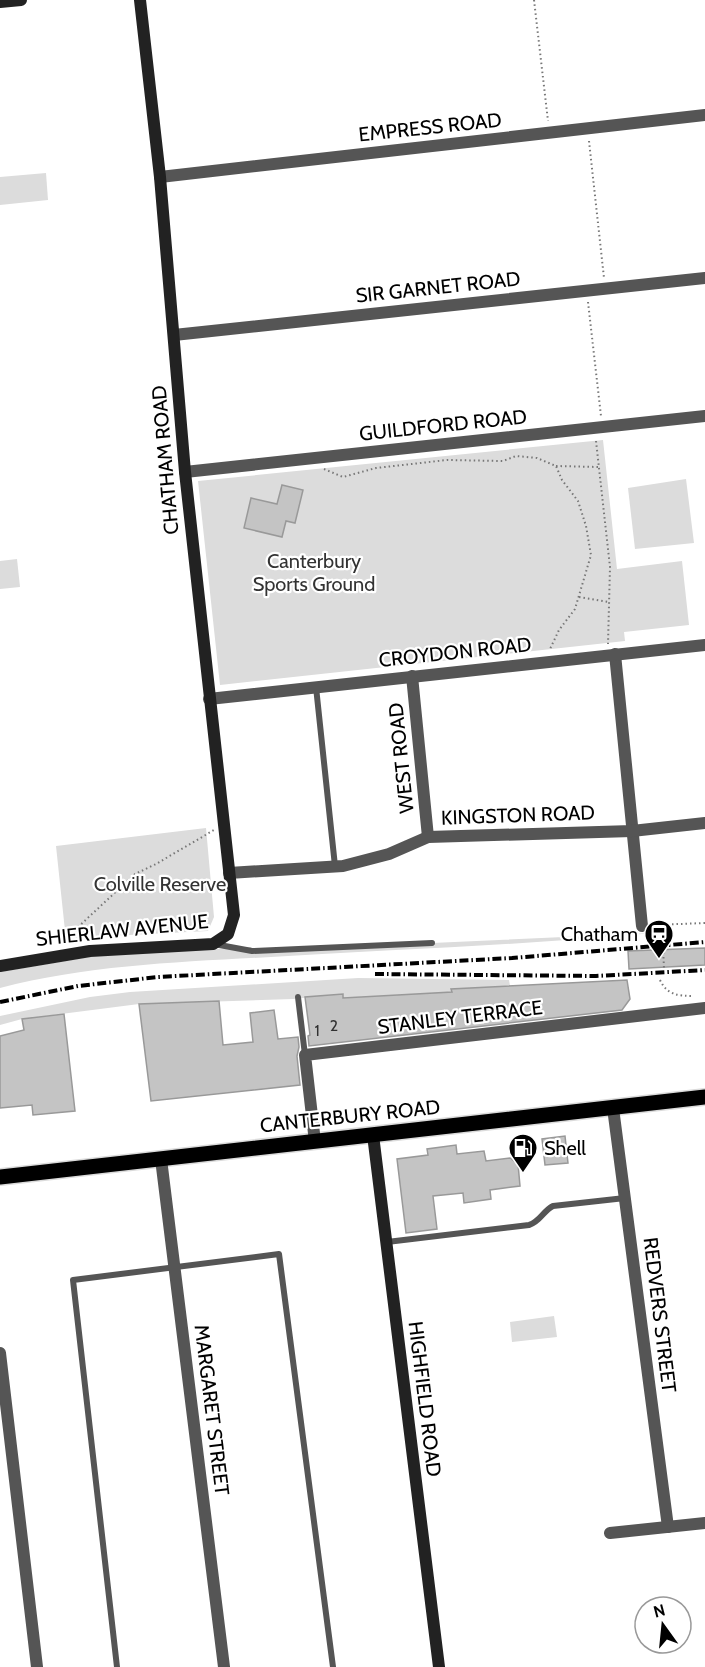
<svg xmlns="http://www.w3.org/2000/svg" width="705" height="1667" font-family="Cabin,sans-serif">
<rect width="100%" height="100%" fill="#fff"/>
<g fill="#dcdcdc">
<polygon points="46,173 48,200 0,205 0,177"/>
<polygon points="603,440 617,569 682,561 689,625 624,632 625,641 220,685 198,481"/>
<polygon points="686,479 694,543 635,549 628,488"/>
<polygon points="17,559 20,587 0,589 0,561"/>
<polygon points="206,828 214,917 208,931 109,936 66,940 56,846"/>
<path d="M653 933C526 945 399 949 271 957 180 962 89 965 0 988V972L95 956 251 947 252 951Z"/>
<polygon points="358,978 509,980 510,986 452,989 452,992 343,998 342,994 293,999 139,1004 22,1019 0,1025 0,1016 90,997 130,992"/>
<polygon points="554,1316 557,1337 512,1342 510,1322"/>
</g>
<g fill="#c4c4c4" stroke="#999" stroke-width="1.5">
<polygon points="282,485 303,490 295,523 286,521 282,537 244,528 251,498 277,504"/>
<polygon points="705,948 705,965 629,969 628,951"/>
<polygon points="627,980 630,999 622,1010 309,1046 308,1036 310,1035 305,997 343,994 343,998 452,992 451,989"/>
<polygon points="219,1001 223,1045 253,1042 250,1013 274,1010 278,1039 298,1037 299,1047 297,1056 300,1085 151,1101 139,1004"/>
<polygon points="64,1014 75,1111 33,1115 32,1105 0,1108 0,1036 24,1030 22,1019"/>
<polygon points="565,1136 568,1163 545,1165 542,1139"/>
<polygon points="456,1145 457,1154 484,1151 486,1161 510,1158 518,1164 520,1186 490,1190 491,1199 464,1203 463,1193 433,1196 437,1229 406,1233 397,1159 428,1155 427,1149"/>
</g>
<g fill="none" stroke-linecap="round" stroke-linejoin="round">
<g stroke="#dbdbdb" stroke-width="18">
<polyline id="primary" points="0,1177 705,1097"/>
</g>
<g stroke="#777" stroke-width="2" stroke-dasharray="1.5 3" stroke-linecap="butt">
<polyline points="534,0 548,121"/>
<polyline points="589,141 604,278"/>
<polyline points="588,302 601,416"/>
<polyline points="596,441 610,567 608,644"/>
<polyline points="556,466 598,467"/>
<polyline points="324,469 343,477 376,468 447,460 503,461 516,456 537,458 556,466 562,480 578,501 586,526 591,555 575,609 559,630 550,649"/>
<polyline points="579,597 609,602"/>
<polyline points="654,925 705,923"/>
<polyline points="655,925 656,934"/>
<polyline points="68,942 77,928 135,874 156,864 214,830"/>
<polyline points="663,948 664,968"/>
<path d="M660 980C667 995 678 996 694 996"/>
</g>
<g stroke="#555" stroke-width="6">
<polyline points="316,687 335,866"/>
<polyline points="214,944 252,951 432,943"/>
<polyline points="298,997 305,1055"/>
<path d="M387 1242 529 1225C540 1222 543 1211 553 1206L625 1198"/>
<polyline points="117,1667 73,1280 279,1254 333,1667"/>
</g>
<g stroke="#555" stroke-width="12">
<polyline points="160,177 705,115"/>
<polyline points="174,335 705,278"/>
<polyline points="185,472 705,416"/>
<polyline points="615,654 642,926"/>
<polyline points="412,676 428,837"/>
<polyline points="209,699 705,645"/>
<polyline points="229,873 343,866 389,854 428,837 632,831 705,823"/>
<polyline points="613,1108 668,1527"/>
<polyline points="315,1142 305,1055 705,1008"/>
<polyline points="161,1159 224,1667"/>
<polyline points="0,1353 37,1667"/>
<polyline points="610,1533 705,1523"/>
</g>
<g stroke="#222" stroke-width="12">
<polyline points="0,2 21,0"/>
<polyline points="0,966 90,951 213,944 228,934 234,915 185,472 160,177 140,0"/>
<polyline points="373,1135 439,1667"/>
</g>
<use href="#primary" stroke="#000" stroke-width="15"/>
<g stroke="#000" stroke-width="4" stroke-dasharray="9 3 1.5 3" stroke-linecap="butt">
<polyline points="375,974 596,976 705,970"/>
<polyline points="0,1002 78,986 158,977 512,958 705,942"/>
</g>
</g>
<defs>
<g id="station-pin" transform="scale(1.5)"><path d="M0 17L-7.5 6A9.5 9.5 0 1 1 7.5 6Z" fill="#000" stroke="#fff"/><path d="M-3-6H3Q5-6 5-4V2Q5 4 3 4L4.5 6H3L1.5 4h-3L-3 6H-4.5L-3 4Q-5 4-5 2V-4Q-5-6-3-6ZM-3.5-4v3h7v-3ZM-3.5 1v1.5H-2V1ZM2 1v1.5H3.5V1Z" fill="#fff"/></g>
<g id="fuel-pin" transform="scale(1.5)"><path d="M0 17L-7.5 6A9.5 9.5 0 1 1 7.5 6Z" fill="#000" stroke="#fff"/><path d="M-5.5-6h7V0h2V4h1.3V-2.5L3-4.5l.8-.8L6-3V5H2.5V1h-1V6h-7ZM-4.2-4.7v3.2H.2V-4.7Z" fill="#fff"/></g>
</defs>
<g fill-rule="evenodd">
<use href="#station-pin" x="659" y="934"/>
<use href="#fuel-pin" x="523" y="1148"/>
</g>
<g text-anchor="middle" stroke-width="4.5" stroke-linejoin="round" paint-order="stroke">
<g font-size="16" fill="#313131">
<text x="334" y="1031">2</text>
<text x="317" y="1036">1</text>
</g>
<g font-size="20" fill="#000" stroke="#fff">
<text transform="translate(430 127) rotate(-6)" y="7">EMPRESS ROAD</text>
<text transform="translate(438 287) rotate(-6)" y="7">SIR GARNET ROAD</text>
<text transform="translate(443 425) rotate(-6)" y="7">GUILDFORD ROAD</text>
<text transform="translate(165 460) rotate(-95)" y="7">CHATHAM ROAD</text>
<text transform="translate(455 652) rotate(-6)" y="7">CROYDON ROAD</text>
<text transform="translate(401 758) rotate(-96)" y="7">WEST ROAD</text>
<text transform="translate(518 815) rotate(-2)" y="7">KINGSTON ROAD</text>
<text transform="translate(122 930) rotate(-6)" y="7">SHIERLAW AVENUE</text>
<text transform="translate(460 1017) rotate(-7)" y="7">STANLEY TERRACE</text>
<text transform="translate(350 1116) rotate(-6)" y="7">CANTERBURY ROAD</text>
<text transform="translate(660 1315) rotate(83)" y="7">REDVERS STREET</text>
<text transform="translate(425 1399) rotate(83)" y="7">HIGHFIELD ROAD</text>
<text transform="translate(212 1410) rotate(83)" y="7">MARGARET STREET</text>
</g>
<g font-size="20" fill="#333" stroke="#fff">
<text x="314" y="568">Canterbury<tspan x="314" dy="23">Sports Ground</tspan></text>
<text x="160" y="891">Colville Reserve</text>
</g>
<g font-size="20" fill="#000" stroke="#fff" text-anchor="end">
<text x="638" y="941">Chatham</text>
<text x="544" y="1155" text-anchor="start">Shell</text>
</g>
</g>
<g transform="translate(663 1625) rotate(345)"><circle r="28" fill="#ffffff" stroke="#999999" stroke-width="1.5"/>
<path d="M0-4.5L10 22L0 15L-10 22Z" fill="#000000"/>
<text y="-9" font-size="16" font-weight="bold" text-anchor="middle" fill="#000000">N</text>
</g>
</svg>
